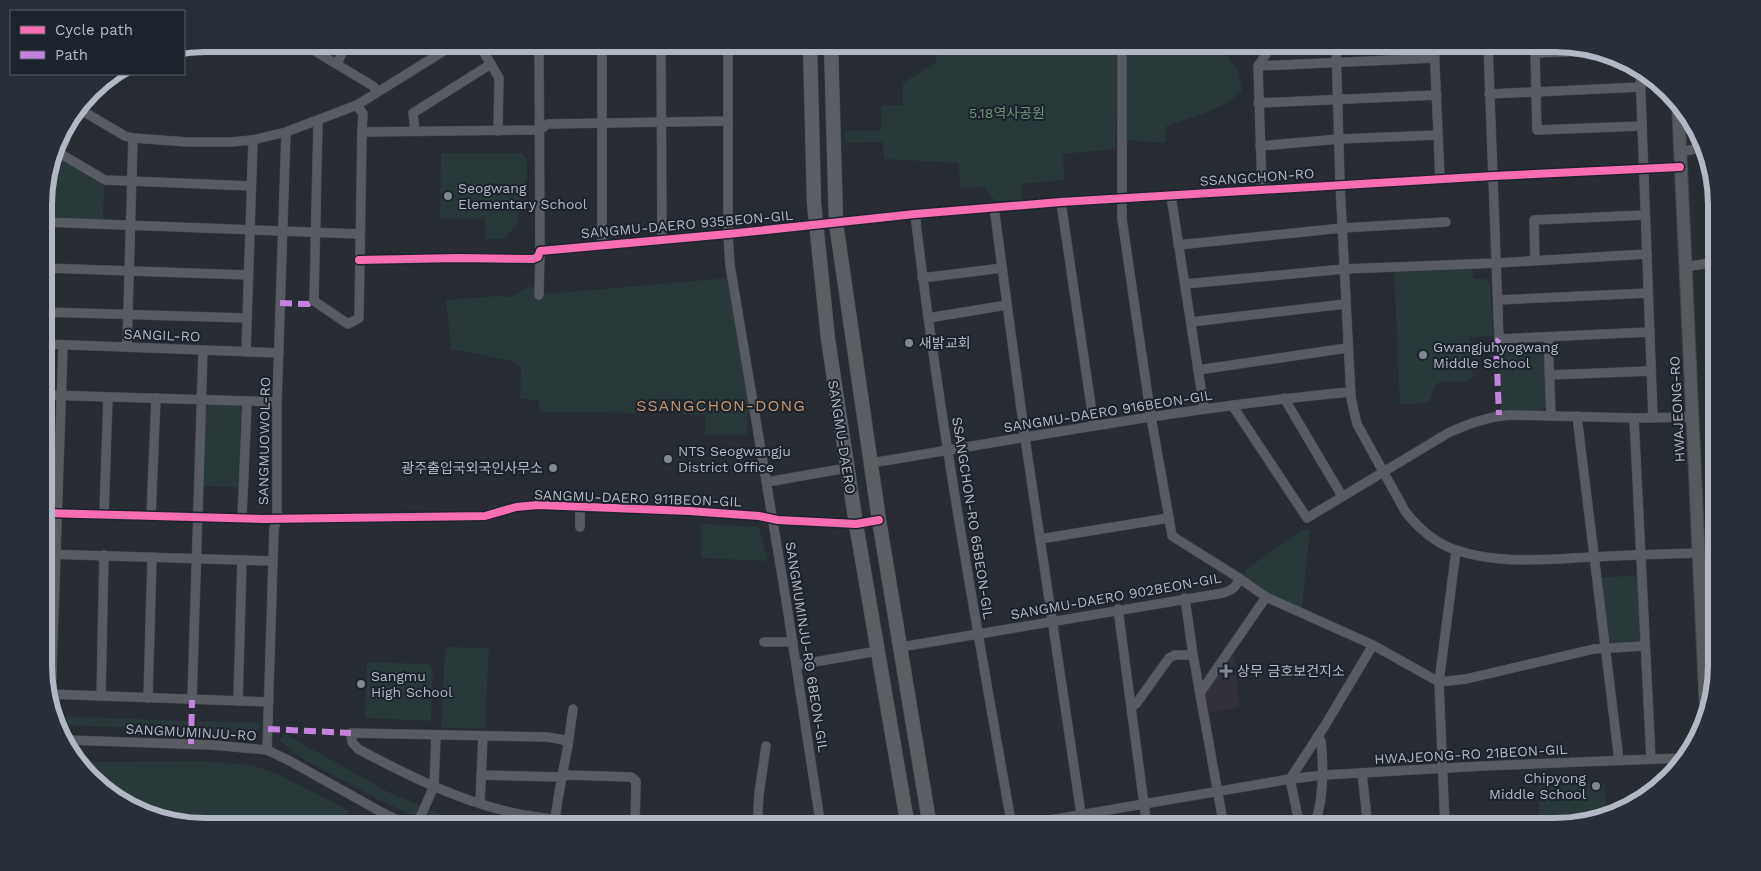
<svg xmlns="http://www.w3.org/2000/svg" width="1761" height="871" font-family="'Work Sans','Noto Sans KR',sans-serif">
<rect width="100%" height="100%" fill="#282d33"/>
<polygon fill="#32313c" points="1233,646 1239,707 1206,713 1202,695"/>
<g fill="#293839">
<path d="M937 44H1219L1237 70 1242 90C1223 111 1192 117 1166 126V143L1125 140V116H1116L1115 149 1063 154 1064 180 1021 184 1022 201 996 202 984 187 961 188 958 163 884 159 883 142 845 143 844 131H881V106L903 105V83L936 62Z"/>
<polygon points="441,153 521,153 527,159 526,192 521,192 517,225 504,239 485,239 485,219 440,219"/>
<polygon points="55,155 104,185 103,221 44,218 44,195"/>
<path d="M1472 267 1473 279H1485L1490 285 1493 336 1470 337 1472 378 1468 381 1440 382C1431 386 1434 395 1428 403L1400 404 1394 270Z"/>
<polygon points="729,278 752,412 747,413 747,434 705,435 705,414 682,415 686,399 648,399 643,413 540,412 539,400 520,399 521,369 512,361 451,349 446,300 498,296 511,297 529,286 546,294"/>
<polygon points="1543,340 1546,343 1548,405 1541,411 1501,411 1499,342"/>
<polygon points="209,404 236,404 241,410 238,487 202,486 204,409"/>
<polygon points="701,524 759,527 768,561 701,558"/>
<path d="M1310 529 1302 608C1281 606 1261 589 1244 577L1245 570 1302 530Z"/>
<polygon points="1639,576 1642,639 1639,642 1612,643 1608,639 1601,577"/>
<polygon points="448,647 489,648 485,728 441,728 445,651"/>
<polygon points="367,662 429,664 433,669 431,721 365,718"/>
<polygon points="57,716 188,721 188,730 61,725"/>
<polygon points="197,721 260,723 260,727 253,733 196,730"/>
<path d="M285 734 390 793 420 805 416 816C389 806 364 792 339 778 318 767 296 757 280 740L283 735Z"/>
<polygon points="76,761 103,762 199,761 251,765 280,775 350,811 341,827 206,827 134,811 77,764"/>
<polygon points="1604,783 1606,813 1566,827 1540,827 1538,786"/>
<polygon points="428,809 468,826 471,827 446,827 424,818"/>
</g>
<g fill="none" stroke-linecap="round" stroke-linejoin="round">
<g stroke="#46494e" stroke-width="10">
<g id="street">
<polyline points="303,44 373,86 377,92"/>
<polyline points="479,44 499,78 498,131"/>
<polyline points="602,44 602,244"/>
<polyline points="661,44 662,239"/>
<polyline points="728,44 728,234 730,265 786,600 821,827"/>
<path d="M1336 44 1340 184 1351 398 1357 424 1405 511C1417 527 1436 544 1456 550 1500 565 1547 559 1592 557 1628 555 1664 554 1700 553"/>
<polyline points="1434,44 1440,179"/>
<polyline points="1488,44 1499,339 1650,332"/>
<polyline points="1587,51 1535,53 1537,130 1642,126"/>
<polyline points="337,64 346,44"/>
<polyline points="1258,66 1435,58"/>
<polyline points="1640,71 1653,418"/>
<polyline points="1489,94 1641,87"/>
<polyline points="1258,103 1437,95"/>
<polyline points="357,105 363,114 362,132"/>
<polyline points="79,109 125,136 133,138 188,142 230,142 253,140 286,132 357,105 455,44"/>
<polyline points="318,121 314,301 348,324 359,318 362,132 539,130 548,124 728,121"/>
<polyline points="415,131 413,113 491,64"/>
<polyline points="1260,146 1339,139 1438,135"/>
<polyline points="56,151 105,180 251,186"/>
<polyline points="1680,152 1701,148"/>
<polyline points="1262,190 1258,66 1273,44"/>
<polyline points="1171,196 1204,408"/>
<polyline points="1061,202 1094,426"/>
<polyline points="994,207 1025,438 1083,827"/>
<path d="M915 214C939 419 976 623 1012 827"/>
<polyline points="44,222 360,234"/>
<polyline points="1178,245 1342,228 1446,222"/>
<polyline points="359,260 458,258 533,259 538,257 540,251 728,234 915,214 1061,202 1493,176 1680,167"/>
<polyline points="1535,260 1534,220 1645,215"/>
<polyline points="1685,267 1716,262"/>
<polyline points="44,268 248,275"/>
<polyline points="922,278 1002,268"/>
<polyline points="1185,284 1344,269 1497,263 1647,254"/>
<polyline points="539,295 540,251 539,44"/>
<polyline points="1498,300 1648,293"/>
<polyline points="44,312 247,318"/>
<polyline points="928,318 1007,305"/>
<polyline points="1191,322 1345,304"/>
<polyline points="1548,337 1551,415"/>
<polyline points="44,344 279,353"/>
<polyline points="127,347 133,138"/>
<polyline points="246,352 253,140"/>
<polyline points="1198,370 1347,348"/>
<polyline points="1549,375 1651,371"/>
<polyline points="45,395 277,402"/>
<polyline points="1284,398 1342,496"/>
<path d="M1232 405 1307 518 1448 433C1468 424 1486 417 1509 415L1634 418 1693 417"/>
<polyline points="1577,416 1619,760"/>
<polyline points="1634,418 1651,759"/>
<path d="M871 463C1030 437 1189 407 1350 392"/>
<polyline points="45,473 58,473"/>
<polyline points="767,482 847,468"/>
<polyline points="580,507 580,527"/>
<polyline points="45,513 264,519 485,516 516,507 538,505 689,511 759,516 778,520 856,524 879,520"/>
<polyline points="104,514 108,397"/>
<polyline points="151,516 156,398"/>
<polyline points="242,518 247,401"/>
<polyline points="1169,518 1172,536 1239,578 1266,597 1373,645 1439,682 1466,679 1594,649 1645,646"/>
<polyline points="1040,539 1169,518 1151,417 1122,219 1122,44"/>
<polyline points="45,554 273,561"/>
<polyline points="1185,598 1193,655 1224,827"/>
<polyline points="1118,609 1147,827"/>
<polyline points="764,642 793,642"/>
<path d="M901 647 1223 593C1232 590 1237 587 1239 578"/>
<polyline points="797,665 878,651"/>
<polyline points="1200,693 1266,597"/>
<polyline points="48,694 269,702"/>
<polyline points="101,696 104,555"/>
<polyline points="148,698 152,557"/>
<polyline points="51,700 63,345"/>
<polyline points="192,700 203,350"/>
<polyline points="238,701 242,560"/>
<polyline points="1131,706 1136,704 1169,658 1175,655 1193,655"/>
<polyline points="67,740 212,745 267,750 288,760 383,813 413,827"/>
<polyline points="568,745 573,709"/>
<polyline points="267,750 274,529 277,518 277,402 286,132"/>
<polyline points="1362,773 1368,827"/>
<path d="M481 775 563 777 567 775 631 777 636 781 635 824C622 830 596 825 582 823 559 820 536 818 514 813 459 801 407 775 358 749L352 742 351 733 547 737 564 740 568 745C563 772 557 800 554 827"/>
<polyline points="480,803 483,736"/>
<polyline points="416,827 434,786 436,735"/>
<polyline points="757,827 759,794 766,746"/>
<polyline points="1009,827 1290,779 1324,775 1483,766 1682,758"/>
<polyline points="1300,827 1290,779 1324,727 1373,645"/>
<path d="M1314 827C1324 799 1324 770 1321 741L1318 736"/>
<polyline points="1445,827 1439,682 1456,551"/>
</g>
</g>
<g stroke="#46494e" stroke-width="14">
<polyline id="secondary" points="1678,103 1706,713"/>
</g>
<g stroke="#464950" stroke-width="15">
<g id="primary">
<polyline points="810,44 814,203 828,339 856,524 908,827"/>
<polyline points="831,44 836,223 879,520 930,827"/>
</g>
</g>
<use href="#street" stroke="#585b62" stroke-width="9"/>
<use href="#secondary" stroke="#575a5f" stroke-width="12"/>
<use href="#primary" stroke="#5b5e63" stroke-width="14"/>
<g stroke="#c483df" stroke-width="6" stroke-dasharray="12 6" stroke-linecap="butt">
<polyline points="280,303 308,304 314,301"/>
<polyline points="1499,339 1496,343 1499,415"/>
<polyline points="268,729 351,733"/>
<polyline points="191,744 192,700"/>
</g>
<g stroke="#1d232c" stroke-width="11">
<g id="cycleway">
<polyline points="359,260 458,258 533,259 538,257 540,251 728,234 915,214 1061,202 1493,176 1680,167"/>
<polyline points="45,513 264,519 485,516 516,507 538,505 689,511 759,516 778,520 856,524 879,520"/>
</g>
</g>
<use href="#cycleway" stroke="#f96db3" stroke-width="8"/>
</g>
<g fill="#828891" stroke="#1d232c" stroke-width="2">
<circle cx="448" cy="196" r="5"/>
<circle cx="909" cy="343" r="5"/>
<circle cx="1423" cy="355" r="5"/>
<circle cx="668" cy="459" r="5"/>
<circle cx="553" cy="468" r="5"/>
<path d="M1223.5 663.5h5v5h5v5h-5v5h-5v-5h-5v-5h5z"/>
<circle cx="361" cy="684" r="5"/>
<circle cx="1596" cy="786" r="5"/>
</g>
<g text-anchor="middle" stroke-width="4" stroke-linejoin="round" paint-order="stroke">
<g font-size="14" fill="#6d9276" stroke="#1d232c">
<text x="1007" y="118">5.18역사공원</text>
</g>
<g font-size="14" fill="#b3b9c4" stroke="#1d232c">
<text transform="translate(1257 177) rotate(-4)" y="5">SSANGCHON-RO</text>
<text transform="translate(687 224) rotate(-5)" y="5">SANGMU-DAERO 935BEON-GIL</text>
<text transform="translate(162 335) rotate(2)" y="5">SANGIL-RO</text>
<text transform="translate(1677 409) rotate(-93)" y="5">HWAJEONG-RO</text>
<text transform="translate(1108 411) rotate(-9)" y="5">SANGMU-DAERO 916BEON-GIL</text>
<text transform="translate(842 437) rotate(81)" y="5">SANGMU-DAERO</text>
<text transform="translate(264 441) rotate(-89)" y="5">SANGMUOWOL-RO</text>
<text transform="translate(638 498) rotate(2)" y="5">SANGMU-DAERO 911BEON-GIL</text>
<text transform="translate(973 518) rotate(81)" y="5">SSANGCHON-RO 65BEON-GIL</text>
<text transform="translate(1116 596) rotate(-10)" y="5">SANGMU-DAERO 902BEON-GIL</text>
<text transform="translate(807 647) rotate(81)" y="5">SANGMUMINJU-RO 6BEON-GIL</text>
<text transform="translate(191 732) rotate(3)" y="5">SANGMUMINJU-RO</text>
<text transform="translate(1471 754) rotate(-3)" y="5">HWAJEONG-RO 21BEON-GIL</text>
</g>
<g font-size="14" fill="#b3b9c4" stroke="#1d232c" text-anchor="start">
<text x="458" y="193">Seogwang<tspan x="458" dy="16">Elementary School</tspan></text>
<text x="919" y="348">새밝교회</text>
<text x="1433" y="352">Gwangjuhyogwang<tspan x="1433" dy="16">Middle School</tspan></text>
<text x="678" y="456">NTS Seogwangju<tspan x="678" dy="16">District Office</tspan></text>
<text x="543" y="473" text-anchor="end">광주출입국외국인사무소</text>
<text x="1237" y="676">상무 금호보건지소</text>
<text x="371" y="681">Sangmu<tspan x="371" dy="16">High School</tspan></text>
<text x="1586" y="783" text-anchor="end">Chipyong<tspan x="1586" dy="16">Middle School</tspan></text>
</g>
<g font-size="16" letter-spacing="1" fill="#c6956c" stroke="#1d232c">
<text x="721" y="411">SSANGCHON-DONG</text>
</g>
</g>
<path d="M0 0H1761V871H0ZM205 52H1555A153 153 0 0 1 1708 205V665A153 153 0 0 1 1555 818H205A153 153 0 0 1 52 665V205A153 153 0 0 1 205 52Z" fill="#292f38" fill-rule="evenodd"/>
<path fill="none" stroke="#b3b9c4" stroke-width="6" d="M205 52H1555A153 153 0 0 1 1708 205V665A153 153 0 0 1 1555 818H205A153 153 0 0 1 52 665V205A153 153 0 0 1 205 52Z"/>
<rect x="10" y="10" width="175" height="65" fill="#1d232c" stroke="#595f69"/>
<rect x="20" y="26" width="25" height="8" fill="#f96db3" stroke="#595f69"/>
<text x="55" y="35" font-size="15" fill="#b3b9c4">Cycle path</text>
<rect x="20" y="51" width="25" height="8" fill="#c483df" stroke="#595f69"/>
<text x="55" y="60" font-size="15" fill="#b3b9c4">Path</text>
</svg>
